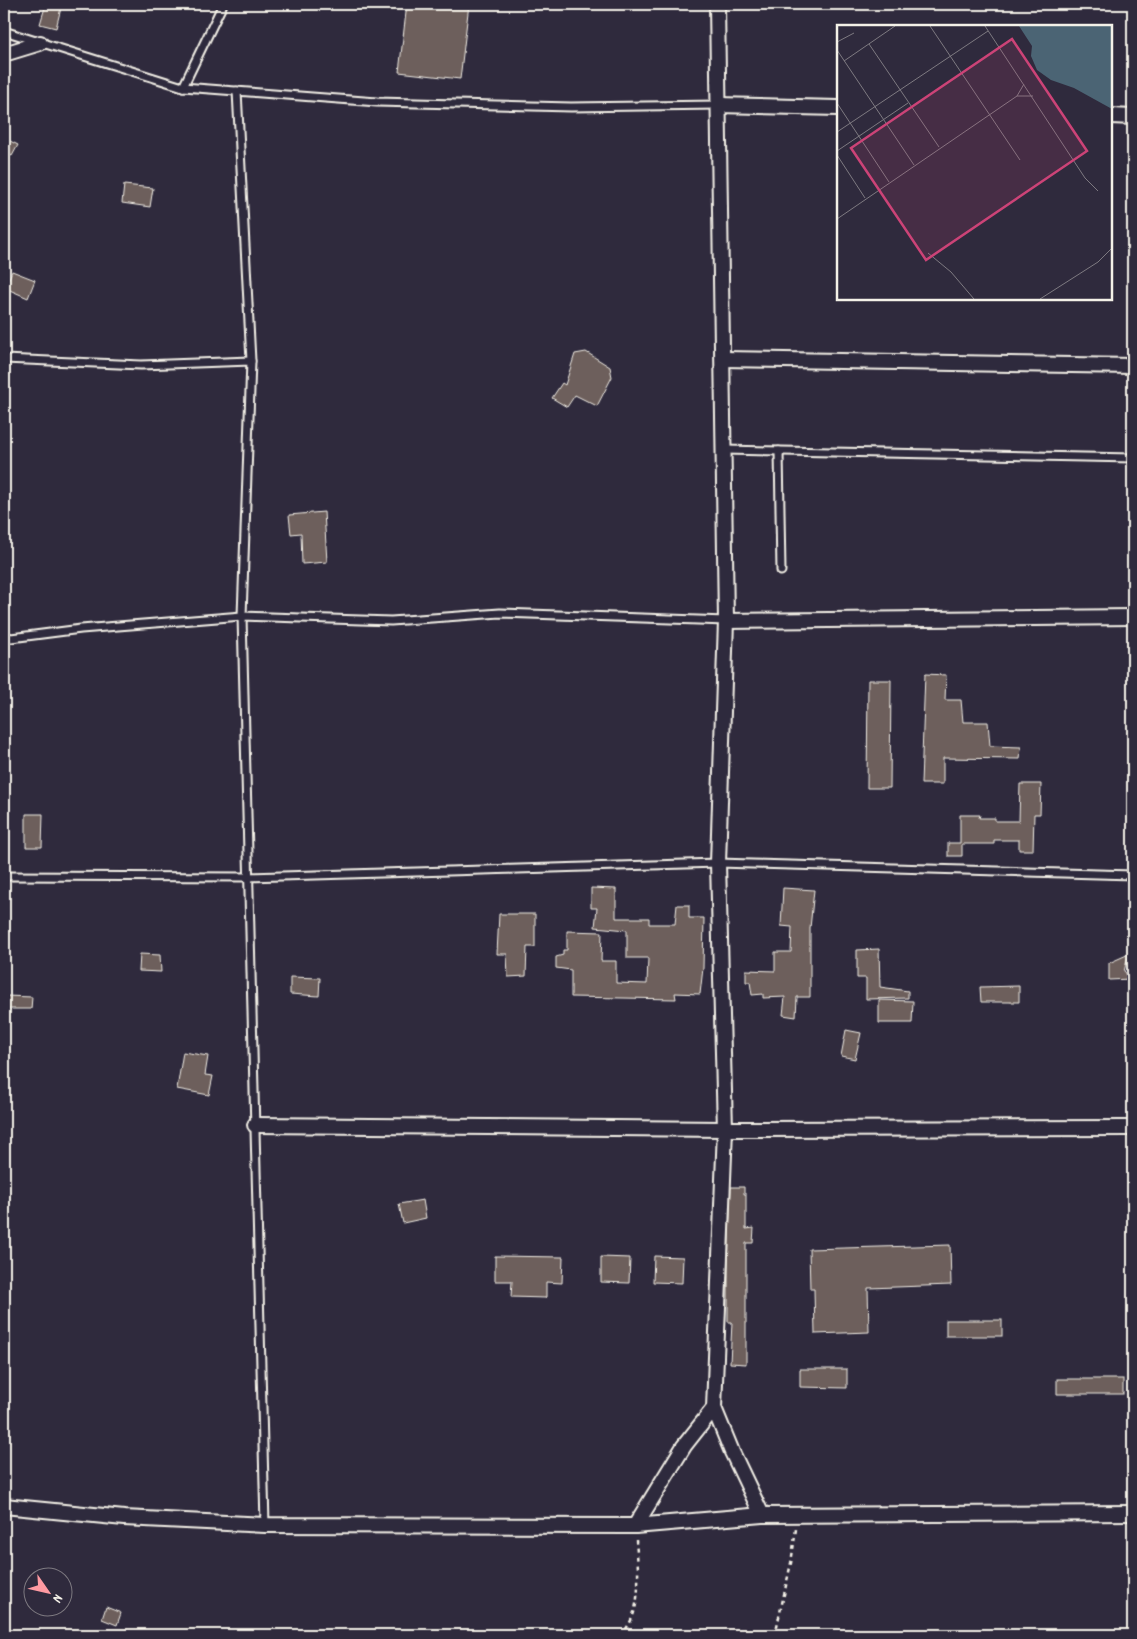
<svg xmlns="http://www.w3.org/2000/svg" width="1137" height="1639" font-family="Dekko,sans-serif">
<rect width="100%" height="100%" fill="#2f2a3d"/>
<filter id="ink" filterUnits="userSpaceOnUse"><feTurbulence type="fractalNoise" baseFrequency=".02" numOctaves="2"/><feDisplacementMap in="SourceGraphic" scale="10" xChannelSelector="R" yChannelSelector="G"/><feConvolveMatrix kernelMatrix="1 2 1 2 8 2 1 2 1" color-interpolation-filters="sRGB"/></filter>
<g filter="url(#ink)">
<g fill="#6d5e5b" stroke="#f4f1e8">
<polygon points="46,4 62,4 56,28 40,24"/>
<polygon points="407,4 469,4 460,79 399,72"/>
<polygon points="4,138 18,145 12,156 4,152"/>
<polygon points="124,185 153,188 150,207 122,203"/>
<polygon points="12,271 35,280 28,298 5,288"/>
<polygon points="586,352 610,367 612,377 597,406 575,395 567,407 552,398 562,383 565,385 575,354"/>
<polygon points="324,512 327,562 302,564 301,533 291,534 289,515"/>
<polygon points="925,674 946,675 945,700 961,700 963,722 988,722 990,746 1021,747 1020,759 943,758 943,784 921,784"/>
<polygon points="868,680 891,680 890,788 867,788"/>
<polygon points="1020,784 1041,784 1040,814 1034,814 1033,850 1019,850 1019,840 994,840 994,844 962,844 962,856 948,856 948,843 960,843 960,815 980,815 979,818 995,818 995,821 1019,821"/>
<polygon points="26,814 43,814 42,847 26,847"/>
<polygon points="591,888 616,889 616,918 649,918 649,924 675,924 677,905 689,905 689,918 704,918 703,968 700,994 675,993 676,999 571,997 571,970 556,968 556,957 563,955 563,950 567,950 567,931 602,932 601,961 616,961 616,983 647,984 648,958 627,958 627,930 595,927 597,908 591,908"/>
<polygon points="783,888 814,890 810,928 810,997 797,997 796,1017 783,1015 785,997 763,998 763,994 752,995 750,982 746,982 746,970 775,971 775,952 791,952 792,927 781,926"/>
<polygon points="499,914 535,914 535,947 527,947 526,976 508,977 507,954 497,954"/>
<polygon points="879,949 880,987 908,991 908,998 866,999 866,978 857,978 857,950"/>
<polygon points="140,954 160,955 161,972 139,971"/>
<polygon points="1129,954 1124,971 1131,979 1109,980 1109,963"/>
<polygon points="290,977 320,978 319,996 290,994"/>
<polygon points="1019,986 1019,1002 981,1002 980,987"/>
<polygon points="6,996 32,997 31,1009 6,1009"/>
<polygon points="879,1000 913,1001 912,1023 879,1023"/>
<polygon points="846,1030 861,1033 855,1059 841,1056"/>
<polygon points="183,1052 208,1056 205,1075 213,1076 209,1095 177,1089"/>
<polygon points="731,1187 744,1187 744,1194 746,1194 746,1229 754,1228 753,1243 746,1243 746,1364 730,1363 732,1322 728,1322 728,1267"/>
<polygon points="423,1200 426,1218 403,1223 399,1204"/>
<polygon points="950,1245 951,1285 868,1288 869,1332 815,1334 814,1289 810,1289 809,1249"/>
<polygon points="495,1256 563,1257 562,1283 546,1282 546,1298 511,1297 512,1281 495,1281"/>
<polygon points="654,1256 683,1257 682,1283 653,1282"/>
<polygon points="601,1257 630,1258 629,1283 601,1282"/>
<rect x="946" y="1320" width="56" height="16"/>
<polygon points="800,1369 847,1369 847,1388 800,1387"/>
<rect x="1057" y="1379" width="66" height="15"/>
<polygon points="106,1607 121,1613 117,1625 102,1619"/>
</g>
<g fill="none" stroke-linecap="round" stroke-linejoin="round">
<g stroke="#f4f1e8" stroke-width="11">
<g id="lane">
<polyline points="4,31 183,87 377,102 571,107 718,105"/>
<polyline points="183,87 223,4"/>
<polyline points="237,91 251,361"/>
<polyline points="4,359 141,365 251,361 242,616 265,1525"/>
<polyline points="725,450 1133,458"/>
<polyline points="779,451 781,571"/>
<polyline points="4,635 11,638 81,629 242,616 391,621 500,613 726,621"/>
<polyline points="4,876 247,877 718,863 1133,875"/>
</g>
</g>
<g stroke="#f4f1e8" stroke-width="18">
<g id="street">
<polyline points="717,4 726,621 718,863 725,1129 714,1408 732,1452 762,1515"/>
<polyline points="4,54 40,43"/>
<polyline points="718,105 838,108"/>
<polyline points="1111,116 1133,117"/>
<polyline points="723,359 1133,366"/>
<polyline points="726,621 1133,617"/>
<polyline points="255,1125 725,1129 1133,1128"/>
<polyline points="4,1506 124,1518 265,1525 635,1526 762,1515 1133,1513"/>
<polyline points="635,1526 684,1446 714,1408"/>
</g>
</g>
<g stroke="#f4f1e8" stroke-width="2.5" stroke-dasharray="4 4" stroke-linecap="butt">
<path d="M620 1635C644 1615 638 1568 636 1540"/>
<polyline points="775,1635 791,1563 796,1529"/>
</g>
<use href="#lane" stroke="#2f2a3d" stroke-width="7"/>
<use href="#street" stroke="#2f2a3d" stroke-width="14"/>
</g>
</g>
<g transform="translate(837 25)">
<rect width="275" height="275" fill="#2f2a3d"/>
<path d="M182 1H275V84L237 63 214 55 200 45 194 31 195 21Z" fill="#4b6474"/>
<path fill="none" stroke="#7e7a81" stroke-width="1" d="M93 1 183 135M148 1 248 153 261 166M0 17 17 8M32 19 102 122M0 25 77 140M7 36 58 1M180 71H196M0 78 52 157M0 107 151 6M0 126 71 78M0 130 28 173M0 194 180 71 187 59M91 228 114 247 137 274M203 274 261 237 275 223"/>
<path fill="#cc4377" fill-opacity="0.15" stroke="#cc4377" stroke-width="2.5" d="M175 14 250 126 89 235 14 123Z"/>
<rect width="275" height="275" fill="none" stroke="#f4f1e8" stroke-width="2.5"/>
</g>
<rect width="1137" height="1639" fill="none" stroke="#2f2a3d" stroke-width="20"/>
<rect x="10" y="10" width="1117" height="1619" fill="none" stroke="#f4f1e8" stroke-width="2" filter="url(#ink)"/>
<g transform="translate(48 1592) rotate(124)"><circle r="24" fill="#2f2a3d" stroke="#7e7a81"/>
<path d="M0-4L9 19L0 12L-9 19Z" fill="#ff9aa2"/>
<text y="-8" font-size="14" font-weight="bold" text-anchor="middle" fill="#f4f1e8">N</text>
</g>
</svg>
